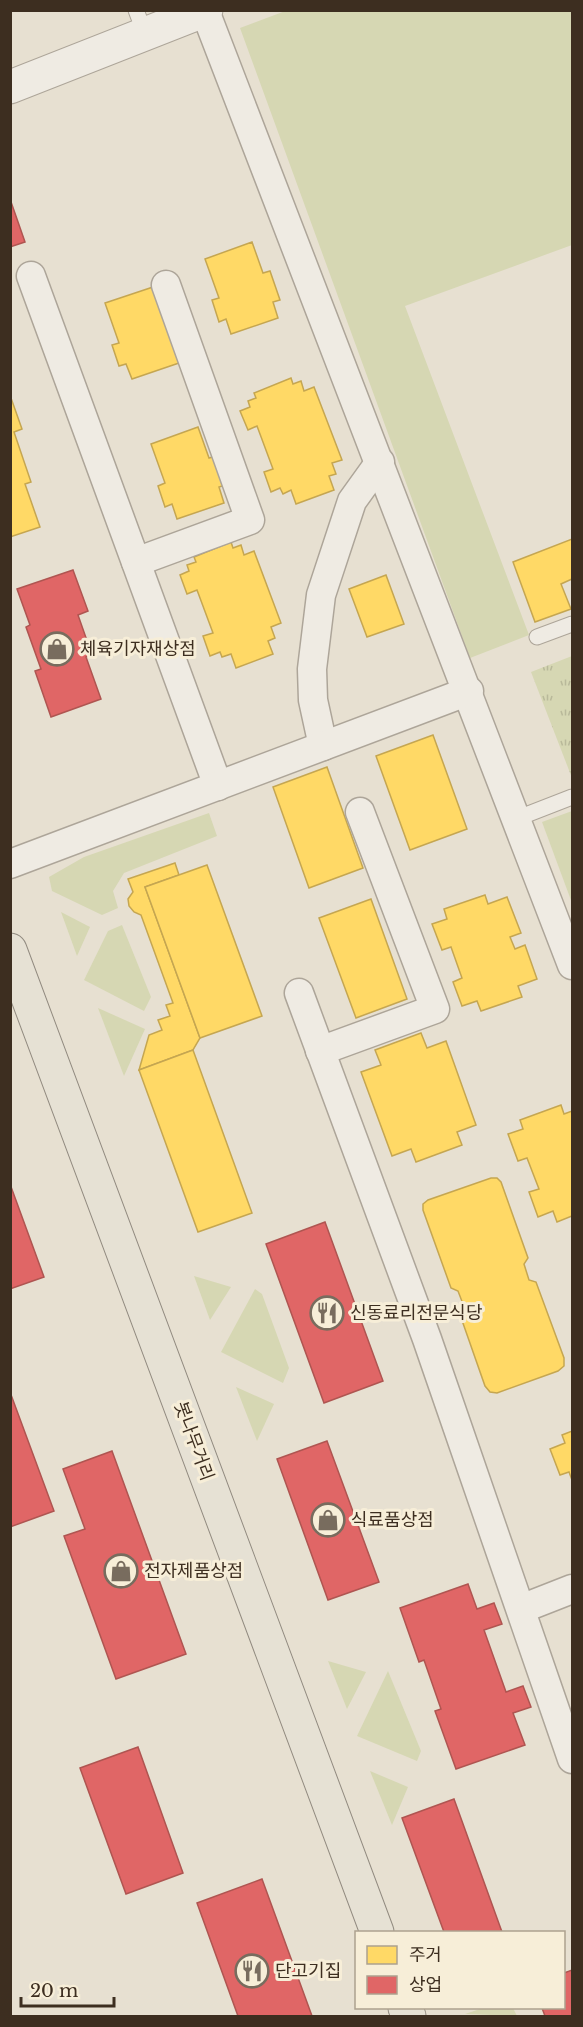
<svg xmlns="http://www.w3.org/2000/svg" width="583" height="2027" font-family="'Libre Baskerville','Noto Sans KR',serif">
<defs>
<pattern id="park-tufts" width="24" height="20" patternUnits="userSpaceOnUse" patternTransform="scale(1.5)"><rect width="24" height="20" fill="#d6d7b3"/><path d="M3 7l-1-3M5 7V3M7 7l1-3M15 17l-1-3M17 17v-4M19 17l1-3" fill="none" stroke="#b9b99a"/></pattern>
</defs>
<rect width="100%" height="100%" fill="#e7e0d1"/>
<g fill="#d6d7b3">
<polygon points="288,10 572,11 572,245 405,306 529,635 470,658 240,28"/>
<polygon points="572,811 572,903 542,822"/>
<polygon points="209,813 217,836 124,873 113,891 118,908 102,915 52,891 49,877 84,857"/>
<polygon points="61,912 90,927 77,956"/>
<polygon points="122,925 151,997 144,1011 84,980 108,931"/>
<polygon points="98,1008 145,1029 124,1076"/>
<polygon points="194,1276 231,1287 210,1320"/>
<polygon points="255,1289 262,1294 289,1368 283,1383 221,1352"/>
<polygon points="236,1387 274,1404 257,1441"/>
<polygon points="328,1661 366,1672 347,1709"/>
<polygon points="388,1671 421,1751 417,1761 357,1736"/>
<polygon points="370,1771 408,1787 392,1825"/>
<polygon points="483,2008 513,2008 517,2016 465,2014"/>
</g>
<polygon fill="url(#park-tufts)" points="572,656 572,778 531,672"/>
<g fill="#ffd966" stroke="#c5a651" stroke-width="1.5">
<polygon points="252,242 263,273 270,271 280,300 273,302 278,318 231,334 226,319 219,322 212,300 219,298 205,259"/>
<polygon points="153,287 179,363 132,379 126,364 119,366 112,345 119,343 105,303"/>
<polygon points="291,378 293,384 301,381 304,391 314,387 342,460 332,463 336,474 329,476 334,490 296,504 291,490 283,494 280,488 271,492 264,472 273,469 257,426 248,430 240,411 250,407 248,401 256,398 254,393"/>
<polygon points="11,398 22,429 14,432 31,482 25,484 40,527 10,537"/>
<polygon points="198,427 209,458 216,456 226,485 219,487 224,503 177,519 172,504 165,507 158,486 165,483 151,444"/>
<polygon points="572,539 572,579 561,584 571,609 535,622 513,562"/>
<polygon points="231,542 233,548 241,545 244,555 254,551 281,623 271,627 275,638 268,641 273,654 236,668 231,654 222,657 220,652 210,656 203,636 213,633 197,590 187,594 180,575 189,571 187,565 196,562 194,557"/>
<polygon points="386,575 404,624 367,637 349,589"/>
<polygon points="433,735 467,829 410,850 376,756"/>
<polygon points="327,767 363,868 309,888 273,787"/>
<polygon points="175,863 179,875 145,887 200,1038 193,1050 139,1070 149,1035 162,1030 158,1020 170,1016 166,1005 173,1003 141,915 134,912 129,906 128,899 133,892 128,879"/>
<polygon points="207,865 262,1016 200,1038 145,887"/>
<polygon points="485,895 488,904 507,897 521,933 510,937 515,949 525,945 537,979 518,986 522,997 481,1011 477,1001 462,1006 453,982 462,978 451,947 442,950 432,924 447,919 444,909"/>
<polygon points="371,899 407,999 356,1018 319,918"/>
<polygon points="421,1033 427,1048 446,1041 476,1125 457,1132 462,1145 416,1162 411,1149 392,1156 361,1072 381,1065 375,1050"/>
<polygon points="193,1050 252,1213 198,1232 139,1070"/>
<polygon points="561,1105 564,1114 572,1111 572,1216 557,1222 553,1211 538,1217 529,1192 539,1189 527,1158 518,1161 508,1134 523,1129 520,1120"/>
<polygon points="491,1178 497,1178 501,1182 528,1258 524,1264 529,1280 536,1282 564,1358 564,1366 558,1371 497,1393 490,1392 485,1386 458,1309 463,1304 458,1291 451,1288 423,1210 423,1204 428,1200"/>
<polygon points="572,1431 572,1480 569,1472 560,1475 550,1449 565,1443 562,1435"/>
</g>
<g fill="#e06666" stroke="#af5551" stroke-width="1.5">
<polygon points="10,199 25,242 10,247"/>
<polygon points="73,570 88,611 78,615 92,655 86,657 101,699 51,717 35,671 41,669 26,627 30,625 17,589"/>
<polygon points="10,1184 44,1277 10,1289"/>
<polygon points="325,1222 383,1381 324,1403 266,1244"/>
<polygon points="10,1392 54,1511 10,1527"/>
<polygon points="327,1441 379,1582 328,1600 277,1459"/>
<polygon points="112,1451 186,1654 116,1679 64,1536 85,1529 63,1469"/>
<polygon points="468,1584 477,1609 494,1603 502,1624 484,1630 506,1692 523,1686 531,1707 513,1713 525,1745 456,1769 435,1711 441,1709 424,1660 419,1662 400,1608"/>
<polygon points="138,1747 183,1873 126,1894 80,1768"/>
<polygon points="454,1799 502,1932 444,1932 402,1818"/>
<polygon points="262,1879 312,2016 238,2016 197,1903"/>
<polygon points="572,1970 572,2016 545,2016 542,2008 564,2008 564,1973"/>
</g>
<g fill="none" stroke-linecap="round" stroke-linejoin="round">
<g stroke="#ada599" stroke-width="17">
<g id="service">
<polyline points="136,10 145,34"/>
<polyline points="537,637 572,624"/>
<polyline points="518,818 572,797"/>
</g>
</g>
<g stroke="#ada599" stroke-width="31">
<g id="minor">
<polyline points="205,11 572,965"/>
<polyline points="31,276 218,786"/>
<polyline points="136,562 250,520 166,285"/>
<polyline points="323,746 313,700 312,669 321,595 352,501 380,462"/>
<polyline points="10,864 469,691"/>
<polyline points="299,993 427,1339 572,1759"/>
<polyline points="320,1051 435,1009 360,812"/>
<polyline points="521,1609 572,1589"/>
</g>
</g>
<g stroke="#ada599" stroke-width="35">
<polyline id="tertiary" points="10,87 206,10"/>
</g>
<g stroke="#928b80" stroke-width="35">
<g id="primary">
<polyline points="10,950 377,1932"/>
<polyline points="405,2008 409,2016"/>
</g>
</g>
<use href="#service" stroke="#efebe3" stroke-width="15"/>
<use href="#minor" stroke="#efebe3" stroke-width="28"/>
<use href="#tertiary" stroke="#efebe3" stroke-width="33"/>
<use href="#primary" stroke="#e6e1d4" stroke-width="33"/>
</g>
<defs>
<g id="shop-ring" transform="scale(1.725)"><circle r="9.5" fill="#f7eed8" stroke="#786c5e" stroke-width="1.5"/><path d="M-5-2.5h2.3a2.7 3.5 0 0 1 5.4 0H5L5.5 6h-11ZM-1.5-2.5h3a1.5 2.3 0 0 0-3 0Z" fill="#786c5e"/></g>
<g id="restaurant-ring" transform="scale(1.725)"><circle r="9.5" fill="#f7eed8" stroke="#786c5e" stroke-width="1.5"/><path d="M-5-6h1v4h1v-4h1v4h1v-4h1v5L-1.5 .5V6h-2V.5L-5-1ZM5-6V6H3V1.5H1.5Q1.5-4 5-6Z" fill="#786c5e"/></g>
</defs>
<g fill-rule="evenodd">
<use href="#shop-ring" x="57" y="649"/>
<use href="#restaurant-ring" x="327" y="1313"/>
<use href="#shop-ring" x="328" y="1520"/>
<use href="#shop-ring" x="121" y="1571"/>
<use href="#restaurant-ring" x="252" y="1971"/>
</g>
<g text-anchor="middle" stroke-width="6" stroke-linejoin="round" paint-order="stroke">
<g font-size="18" fill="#3d2e20" stroke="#f7eed8" text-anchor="start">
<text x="80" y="655">체육기자재상점</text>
<text x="350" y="1319">신동료리전문식당</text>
<text x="351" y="1526">식료품상점</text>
<text x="144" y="1577">전자제품상점</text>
<text x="275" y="1977">단고기집</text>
</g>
<g font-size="18" fill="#3d2e20" stroke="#f7eed8">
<text transform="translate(194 1441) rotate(70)" y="6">봇나무거리</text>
</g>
</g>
<rect width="583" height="2027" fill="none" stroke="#3d2e20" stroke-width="24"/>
<rect x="355" y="1931" width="210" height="78" fill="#f7eed8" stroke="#ada18e" stroke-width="1.5"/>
<rect x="367" y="1946" width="30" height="18" fill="#ffd966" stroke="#ada18e" stroke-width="1.5"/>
<text x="409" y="1961" font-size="18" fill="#3d2e20">주거</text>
<rect x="367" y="1976" width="30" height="18" fill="#e06666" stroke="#ada18e" stroke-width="1.5"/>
<text x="409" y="1991" font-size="18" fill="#3d2e20">상업</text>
<path d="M21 1997v9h93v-9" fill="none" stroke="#3d2e20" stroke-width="3"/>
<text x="30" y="1997" font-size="18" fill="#3d2e20" stroke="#f7eed8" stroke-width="4.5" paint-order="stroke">20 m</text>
</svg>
